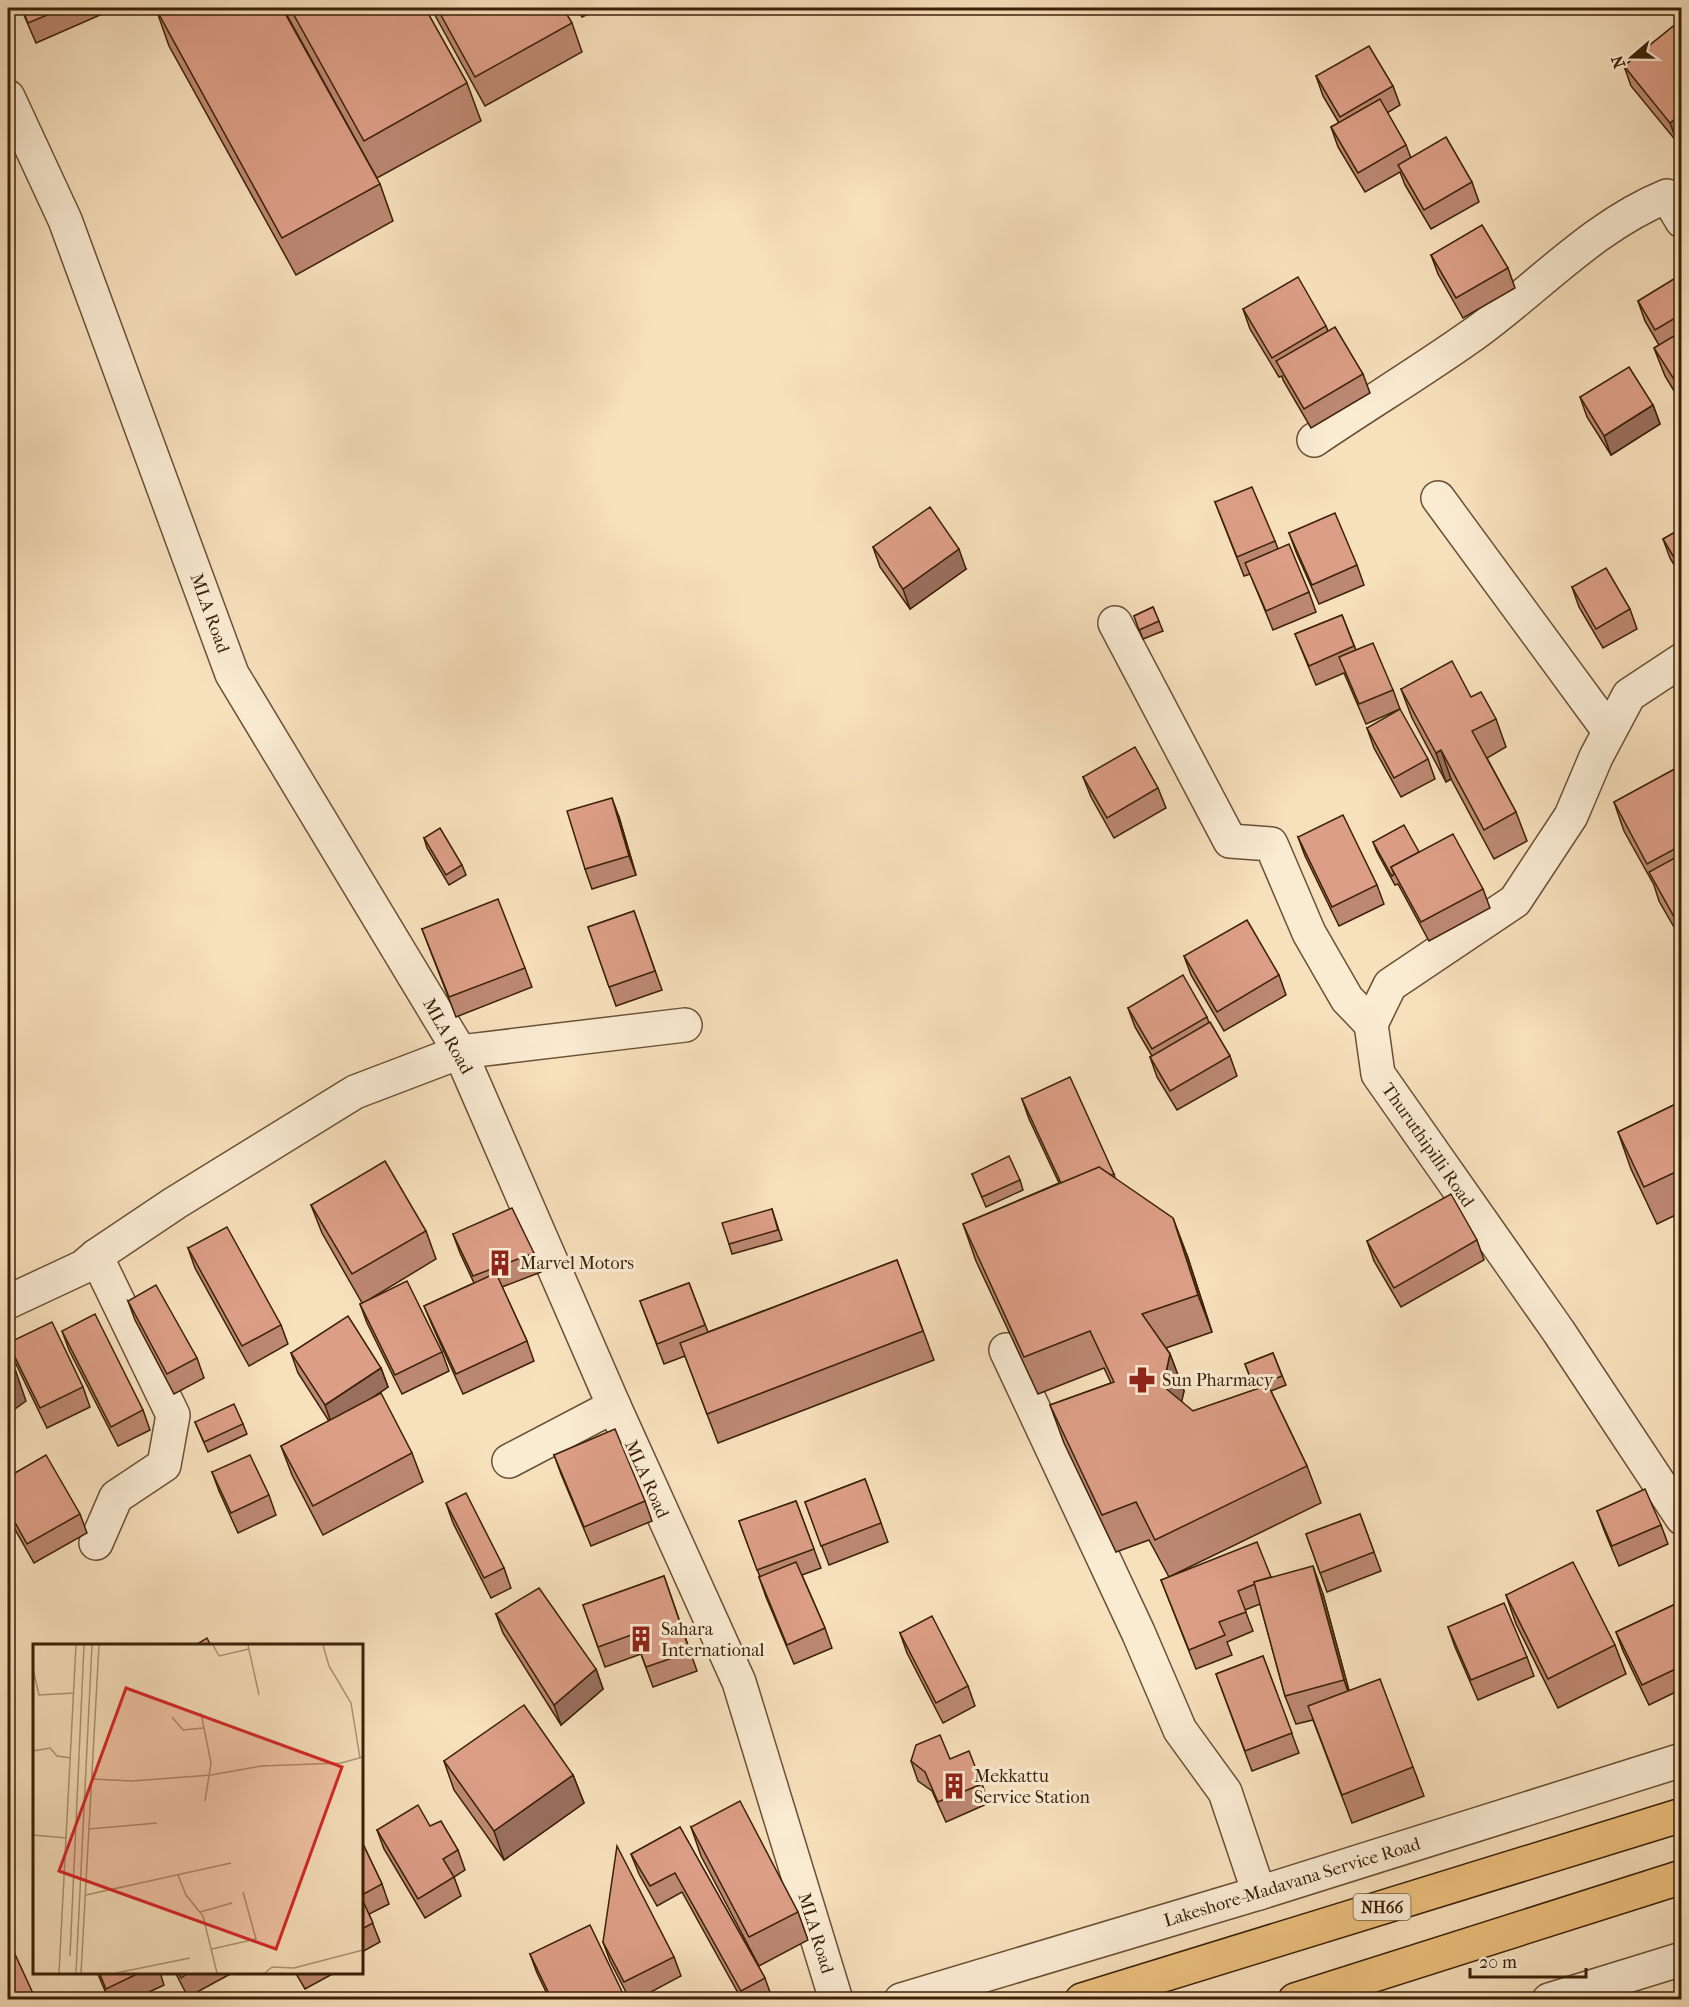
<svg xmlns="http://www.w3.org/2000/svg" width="1689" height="2007" font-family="'IM FELL French Canon',serif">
<rect width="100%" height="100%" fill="#f7e0bc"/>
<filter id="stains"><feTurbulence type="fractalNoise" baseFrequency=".00333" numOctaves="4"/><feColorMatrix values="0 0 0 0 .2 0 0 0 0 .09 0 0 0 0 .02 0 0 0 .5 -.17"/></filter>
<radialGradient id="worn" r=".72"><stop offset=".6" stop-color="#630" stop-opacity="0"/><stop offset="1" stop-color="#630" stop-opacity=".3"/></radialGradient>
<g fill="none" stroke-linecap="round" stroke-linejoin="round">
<g stroke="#6a5135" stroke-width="36">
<g id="minor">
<polyline points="8,97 65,220 232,674 460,1052 614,1406 739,1682 836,2000"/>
<path d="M1314 440C1367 404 1422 371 1474 334 1538 288 1593 226 1667 196L1682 221"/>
<polyline points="1438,498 1609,731"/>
<polyline points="1115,623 1230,841 1271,844 1309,933 1347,999 1371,1024"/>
<polyline points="1682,660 1629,695 1596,757 1571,816 1515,901 1390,985 1371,1024 1378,1074 1559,1332 1682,1518"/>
<polyline points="96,1256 173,1415 164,1465 116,1497 96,1543"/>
<polyline points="8,1302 83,1267 96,1256 175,1203 355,1092 460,1052 685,1025"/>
<polyline points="1006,1350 1138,1632 1180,1730 1225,1792 1259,1893"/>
<polyline points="509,1461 614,1406"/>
<polyline points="901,2000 1259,1893 1682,1760"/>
<polyline points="1549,2000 1682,1959"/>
</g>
</g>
<g stroke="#3b2108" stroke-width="36">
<g id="highway">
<polyline points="1082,2000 1682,1815"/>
<polyline points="1295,2000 1682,1877"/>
</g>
</g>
<use href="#minor" stroke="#faebd3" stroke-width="33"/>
<use href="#highway" stroke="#ecc07e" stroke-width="33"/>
</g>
<g fill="#bd8873" stroke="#3b2108" stroke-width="1.5">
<polygon points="21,8 116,8 36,43"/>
<polygon points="283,8 425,8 467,83 481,121 377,178"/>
<polygon points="431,8 563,8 572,23 582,52 485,106"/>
<polygon points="577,8 601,8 582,17"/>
<polygon points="156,9 380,184 393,221 296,275 169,46"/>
<polygon points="1682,19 1682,138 1677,142 1631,86 1624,66"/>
<polygon points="1316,76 1393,86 1400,105 1387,113 1406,145 1411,158 1472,182 1479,202 1431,229 1405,185 1400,172 1365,192 1338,147 1331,127 1339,123 1323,96"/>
<polygon points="1431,255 1508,268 1515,288 1463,318 1438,274"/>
<polygon points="1682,274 1682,404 1665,376 1654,348 1659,345 1645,321 1638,301"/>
<polygon points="1243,309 1326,326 1328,331 1363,374 1370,393 1311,428 1283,380 1282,376 1279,377 1250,329"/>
<polygon points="1580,397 1653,405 1660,424 1611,455 1587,417"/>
<polygon points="1215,502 1275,541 1278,549 1309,592 1316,612 1273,630 1250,574 1244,576"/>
<polygon points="1682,528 1682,578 1670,558 1663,539"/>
<polygon points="1289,533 1357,565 1364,585 1319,604 1296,552"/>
<polygon points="873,547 966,569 910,609 880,567"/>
<polygon points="1572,587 1630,609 1637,629 1603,648 1579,607"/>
<polygon points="1153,607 1163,631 1143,639 1134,616"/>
<polygon points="1342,615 1356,650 1393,690 1400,709 1366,724 1344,673 1316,685 1295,634"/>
<polygon points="1401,689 1471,697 1496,719 1506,747 1487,758 1516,812 1527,841 1494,859 1451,779 1446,782 1412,718"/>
<polygon points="1367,728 1428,759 1435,779 1401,797 1374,748"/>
<polygon points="1682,765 1682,941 1659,901 1654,885 1624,831 1614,802"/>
<polygon points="1083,777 1158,788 1166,808 1114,838 1091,797"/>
<polygon points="619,817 636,875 592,889 585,869"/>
<polygon points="1298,837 1377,885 1384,904 1339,926 1305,856"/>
<polygon points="424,838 462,865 466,875 449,885 427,848"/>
<polygon points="1373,842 1419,852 1483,889 1490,908 1429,941 1398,884 1395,885 1377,852"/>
<polygon points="634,911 662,990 616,1006 588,927"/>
<polygon points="422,929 525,968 532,987 456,1017"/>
<polygon points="1184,956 1279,975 1286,995 1224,1031 1191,975"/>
<polygon points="1128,1008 1207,1017 1209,1023 1230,1056 1237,1076 1177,1110 1157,1077 1150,1057 1152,1056 1135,1027"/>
<polygon points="1022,1099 1114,1174 1115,1178 1187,1255 1212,1332 1166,1348 1170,1354 1184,1391 1181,1402 1193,1411 1255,1390 1245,1364 1273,1353 1286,1385 1271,1391 1307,1466 1321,1503 1169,1577 1149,1540 1116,1552 1064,1443 1050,1405 1111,1383 1104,1368 1038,1394 976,1261 963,1224 1059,1183 1029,1119"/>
<polygon points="1682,1101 1682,1212 1657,1224 1631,1169 1618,1132"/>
<polygon points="972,1174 1020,1180 1023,1190 986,1207"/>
<polygon points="311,1205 426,1231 436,1259 365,1302 442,1352 449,1371 402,1394 367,1323 360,1304 362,1303 322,1233"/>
<polygon points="772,1209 782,1240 732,1254 729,1244"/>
<polygon points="453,1234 534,1253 541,1272 502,1287 527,1341 534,1361 463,1394 432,1325 424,1306 474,1283 460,1253"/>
<polygon points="1477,1240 1484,1260 1401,1307 1374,1261 1367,1241"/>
<polygon points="188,1248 281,1325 288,1344 249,1366 195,1268"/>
<polygon points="897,1260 934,1360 718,1443 685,1356 664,1364 640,1301 689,1283 708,1332"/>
<polygon points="128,1301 197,1358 204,1378 174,1394 135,1320"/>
<polygon points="62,1331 143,1410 150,1430 118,1446 69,1350"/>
<polygon points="8,1343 83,1387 90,1407 47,1428 15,1362"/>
<polygon points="291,1353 381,1368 388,1387 374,1397 412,1453 423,1482 323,1535 292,1475 281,1446 329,1421 298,1373"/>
<polygon points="195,1422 243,1424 247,1434 208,1452"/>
<polygon points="554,1455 645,1501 652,1521 591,1546 561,1474"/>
<polygon points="212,1472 269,1495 276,1515 238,1533 219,1491"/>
<polygon points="8,1477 80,1514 87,1533 34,1563 8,1517"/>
<polygon points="865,1479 888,1542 829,1565 805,1502"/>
<polygon points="796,1501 821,1568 802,1575 825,1628 832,1648 794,1664 766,1597 759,1577 760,1577 739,1521"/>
<polygon points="446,1503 504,1568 511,1588 491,1598 453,1523"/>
<polygon points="1597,1511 1661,1525 1668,1544 1619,1566 1604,1530"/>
<polygon points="1360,1514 1381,1571 1327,1592 1306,1534"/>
<polygon points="664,1576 697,1671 653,1687 641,1654 605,1667 583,1605"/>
<polygon points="1271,1577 1323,1594 1349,1691 1413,1767 1424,1796 1352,1823 1313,1720 1296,1724 1285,1696 1260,1604 1245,1610 1253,1631 1227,1642 1232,1655 1196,1669 1161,1580"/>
<polygon points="1506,1595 1615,1645 1626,1674 1558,1708 1516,1624"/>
<polygon points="1682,1601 1682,1689 1649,1705 1623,1651 1616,1632"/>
<polygon points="496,1614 596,1669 603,1689 561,1725 503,1633"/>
<polygon points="1448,1627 1527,1657 1534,1676 1478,1700 1455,1647"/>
<polygon points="900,1633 968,1686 975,1706 943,1723 907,1653"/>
<polygon points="1263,1656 1299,1753 1252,1771 1216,1674"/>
<polygon points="950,1759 982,1784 989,1803 946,1822 932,1791 918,1781 911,1761"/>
<polygon points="444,1761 573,1775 584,1803 504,1860 454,1790"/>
<polygon points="430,1826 458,1850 465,1870 454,1877 461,1896 425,1918 384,1849 377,1830"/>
<polygon points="680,1827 765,1978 772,1998 769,2000 742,2000 682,1892 657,1906 639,1874 631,1854"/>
<polygon points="691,1827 798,1912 808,1940 759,1966 701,1856"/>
<polygon points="362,1842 382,1884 389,1904 369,1914 380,1942 362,1952"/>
<polygon points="603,1942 674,1957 681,1976 636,2000 630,2000 610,1961"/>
<polygon points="530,1954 626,2000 550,2000 537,1973"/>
<polygon points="97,1972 160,1972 164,1985 132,2000 109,2000"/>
<polygon points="175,1972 234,1972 188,1997"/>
<polygon points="295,1972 336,1972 305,1989"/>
</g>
<g fill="#9a6f5e" stroke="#3b2108" stroke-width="1.5">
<polygon points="1682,113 1682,138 1677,142 1670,123"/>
<polygon points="1653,405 1660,424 1611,455 1604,436"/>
<polygon points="959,549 966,569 910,609 903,589"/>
<polygon points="1441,750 1451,779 1446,782 1436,753"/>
<polygon points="612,798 619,817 636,875 629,856"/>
<polygon points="1173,1218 1187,1255 1212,1332 1198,1295"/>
<polygon points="1170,1354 1184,1391 1177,1423 1163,1386"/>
<polygon points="381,1368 388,1387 332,1425 325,1405"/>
<polygon points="16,1372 26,1401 8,1414 8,1378"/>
<polygon points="1313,1566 1323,1594 1354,1709 1344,1680"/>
<polygon points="596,1669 603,1689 561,1725 554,1705"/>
<polygon points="573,1775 584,1803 504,1860 494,1831"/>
</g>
<g fill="#dc9e86" stroke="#3b2108" stroke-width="1.5">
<polygon points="22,8 64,8 28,23"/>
<polygon points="158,8 282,8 380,184 282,238 156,9"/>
<polygon points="290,8 425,8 467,83 364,141"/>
<polygon points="437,8 563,8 572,23 475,77"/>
<polygon points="1682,19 1682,113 1670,123 1624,66"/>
<polygon points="1369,46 1393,86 1340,117 1316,76"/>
<polygon points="1380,99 1406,145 1358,173 1331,127"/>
<polygon points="1446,137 1472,182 1424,210 1398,165"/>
<polygon points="1482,225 1508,268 1456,298 1431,255"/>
<polygon points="1682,274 1682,314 1655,330 1638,301"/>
<polygon points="1298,277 1326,326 1272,358 1243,309"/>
<polygon points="1335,327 1363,374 1304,409 1276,361"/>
<polygon points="1682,331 1682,392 1654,348"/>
<polygon points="1629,367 1653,405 1604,436 1580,397"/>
<polygon points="1252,487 1275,541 1237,557 1215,502"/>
<polygon points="930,507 959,549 903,589 873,547"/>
<polygon points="1335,513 1357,565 1312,585 1289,533"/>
<polygon points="1682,528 1682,571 1663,539"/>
<polygon points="1289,544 1309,592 1266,611 1245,563"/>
<polygon points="1606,568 1630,609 1596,629 1572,587"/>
<polygon points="1153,607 1159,621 1139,630 1134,616"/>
<polygon points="1342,615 1354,646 1309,666 1295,634"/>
<polygon points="1373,643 1393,690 1359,704 1339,657"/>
<polygon points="1452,661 1471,697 1481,692 1496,719 1472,731 1516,812 1484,830 1441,750 1436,753 1401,689"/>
<polygon points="1400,709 1428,759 1394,778 1367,728"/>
<polygon points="1135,747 1158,788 1107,818 1083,777"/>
<polygon points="1682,765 1682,845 1647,864 1614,802"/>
<polygon points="612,798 629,856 585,869 567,811"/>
<polygon points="1343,815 1377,885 1332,907 1298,837"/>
<polygon points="1404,825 1419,852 1391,867 1394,874 1392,876 1373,842"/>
<polygon points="440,828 462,865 446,875 424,838"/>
<polygon points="1453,834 1483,889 1421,922 1391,867"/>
<polygon points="1682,854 1682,931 1649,872"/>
<polygon points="498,899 525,968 449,997 422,929"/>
<polygon points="634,911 655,971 609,987 588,927"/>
<polygon points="1247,920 1279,975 1217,1012 1184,956"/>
<polygon points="1183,975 1207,1017 1152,1049 1128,1008"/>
<polygon points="1682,1010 1682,1019 1678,1012"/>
<polygon points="1210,1022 1230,1056 1170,1091 1150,1057"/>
<polygon points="1070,1077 1114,1174 1111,1175 1099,1167 1061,1183 1022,1099"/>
<polygon points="1682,1101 1682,1169 1644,1187 1618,1132"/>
<polygon points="1009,1156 1020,1180 982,1197 972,1174"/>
<polygon points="385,1161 426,1231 352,1274 311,1205"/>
<polygon points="1099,1167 1173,1218 1198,1295 1142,1314 1170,1354 1163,1386 1193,1411 1268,1385 1307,1466 1155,1540 1136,1502 1102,1515 1050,1405 1114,1382 1090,1331 1024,1357 963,1224"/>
<polygon points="1451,1194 1477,1240 1394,1288 1367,1241"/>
<polygon points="512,1208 534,1253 473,1276 453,1234"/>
<polygon points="772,1209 778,1230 729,1244 722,1223"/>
<polygon points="227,1227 281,1325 242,1346 188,1248"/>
<polygon points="897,1260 923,1331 707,1414 680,1343"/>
<polygon points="496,1273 527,1341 456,1374 424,1306"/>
<polygon points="407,1281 442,1352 395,1375 360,1304"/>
<polygon points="689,1283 705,1325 657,1344 640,1301"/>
<polygon points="156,1285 197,1358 167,1374 128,1301"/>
<polygon points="95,1314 143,1410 111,1427 62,1331"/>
<polygon points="348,1316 381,1368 325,1405 291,1353"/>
<polygon points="52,1322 83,1387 40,1408 8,1343"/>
<polygon points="8,1353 16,1372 8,1378"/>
<polygon points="1273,1353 1282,1376 1254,1387 1245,1364"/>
<polygon points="381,1393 412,1453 313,1506 281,1446"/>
<polygon points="234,1404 243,1424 204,1442 195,1422"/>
<polygon points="615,1429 645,1501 584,1527 554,1455"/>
<polygon points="46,1455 80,1514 27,1544 8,1510 8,1477"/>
<polygon points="250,1455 269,1495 231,1513 212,1472"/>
<polygon points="865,1479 881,1523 821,1546 805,1502"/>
<polygon points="1645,1489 1661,1525 1612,1546 1597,1511"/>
<polygon points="466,1493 504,1568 484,1578 446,1503"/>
<polygon points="796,1501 814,1549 757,1570 739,1521"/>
<polygon points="1360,1514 1374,1552 1320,1573 1306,1534"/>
<polygon points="1257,1542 1271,1577 1254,1582 1255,1584 1238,1591 1246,1612 1219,1622 1225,1635 1189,1650 1161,1580"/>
<polygon points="796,1562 825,1628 787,1645 759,1577"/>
<polygon points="1573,1562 1615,1645 1548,1679 1506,1595"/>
<polygon points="1313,1566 1344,1680 1285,1696 1254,1582"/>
<polygon points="664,1576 690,1652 646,1667 634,1634 598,1647 583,1605"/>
<polygon points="539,1588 596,1669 554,1705 496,1614"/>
<polygon points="1682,1601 1682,1666 1642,1685 1616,1632"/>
<polygon points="1504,1603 1527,1657 1471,1680 1448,1627"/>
<polygon points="932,1616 968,1686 936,1703 900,1633"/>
<polygon points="207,1638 211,1646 194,1646"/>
<polygon points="1263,1656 1292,1733 1245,1751 1216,1674"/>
<polygon points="1380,1679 1413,1767 1342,1795 1308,1706"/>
<polygon points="524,1705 573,1775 494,1831 444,1761"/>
<polygon points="940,1735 950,1759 969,1751 982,1784 938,1802 925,1772 911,1761 916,1745"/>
<polygon points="740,1801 798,1912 749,1937 691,1827"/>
<polygon points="418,1805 430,1826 441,1821 458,1850 443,1859 454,1877 418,1899 377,1830"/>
<polygon points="680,1827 765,1978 741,1991 675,1873 650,1886 631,1854"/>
<polygon points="362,1842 382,1884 362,1895"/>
<polygon points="617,1846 674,1957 624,1982 603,1942"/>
<polygon points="362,1899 373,1923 362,1929"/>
<polygon points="590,1925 626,2000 552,2000 530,1954"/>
<polygon points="14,1952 36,2000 8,2000 8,1955"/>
<polygon points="99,1972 141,1972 106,1989"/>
<polygon points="178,1972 190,1972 181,1978"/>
</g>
<defs>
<g id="building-bare" transform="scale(2.07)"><path d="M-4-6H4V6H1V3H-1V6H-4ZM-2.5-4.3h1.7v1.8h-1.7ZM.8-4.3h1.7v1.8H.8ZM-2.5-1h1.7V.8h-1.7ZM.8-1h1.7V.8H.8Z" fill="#8f2418" stroke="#faebd3" stroke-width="2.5" paint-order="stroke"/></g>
<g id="pharmacy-bare" transform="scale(2.07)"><path d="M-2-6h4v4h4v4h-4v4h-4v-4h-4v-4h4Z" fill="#8f2418" stroke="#faebd3" stroke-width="2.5" paint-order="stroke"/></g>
</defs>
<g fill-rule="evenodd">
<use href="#building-bare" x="500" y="1263"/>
<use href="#pharmacy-bare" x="1142" y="1380"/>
<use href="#building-bare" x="641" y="1639"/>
<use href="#building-bare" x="954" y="1786"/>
</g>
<g text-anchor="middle" stroke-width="6" stroke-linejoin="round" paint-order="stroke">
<rect fill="#faebd3" stroke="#745e45" stroke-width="1.5" x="1353.5" y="1894" width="57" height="26" rx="4.5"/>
<g font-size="16" font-weight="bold" fill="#3b2108">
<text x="1382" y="1913">NH66</text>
</g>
<g font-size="18" fill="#3b2108" stroke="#faebd3">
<text transform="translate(210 613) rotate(70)" y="6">MLA Road</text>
<text transform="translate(448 1036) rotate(61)" y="6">MLA Road</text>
<text transform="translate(1428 1145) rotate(55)" y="6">Thuruthipilli Road</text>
<text transform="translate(647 1479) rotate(66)" y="6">MLA Road</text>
<text transform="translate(1292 1882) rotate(-17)" y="6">Lakeshore-Madavana Service Road</text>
<text transform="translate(816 1933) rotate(73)" y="6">MLA Road</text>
</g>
<g font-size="18" fill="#3b2108" stroke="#faebd3" text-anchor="start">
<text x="520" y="1269">Marvel Motors</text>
<text x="1162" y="1386">Sun Pharmacy</text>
<text x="661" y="1635">Sahara<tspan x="661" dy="21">International</tspan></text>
<text x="974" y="1782">Mekkattu<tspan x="974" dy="21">Service Station</tspan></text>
</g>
</g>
<g transform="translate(33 1644)">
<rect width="330" height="330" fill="#f7e0bc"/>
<path fill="none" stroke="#ac9474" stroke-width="1.5" d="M180 1 186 12 216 5M215 1 226 51M290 1 296 22 318 59 327 114M0 25 6 51 41 49M168 69 178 119 172 157M139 73 150 86 170 84M0 107 17 104 24 112 38 114M59 135 99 137 178 131 228 122 308 119 330 113M56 185 124 179M0 191 34 194M145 231 153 251 170 272 184 329M53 251 198 219M167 268 199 259M179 305 223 295 210 248M37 312 51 1M26 329 43 1M43 329 59 1M48 329 66 1M83 329 157 314M232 329 239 323 261 324 330 306"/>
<path fill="#d62828" fill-opacity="0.15" stroke="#d62828" stroke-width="3" d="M93 44 309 123 243 305 26 227Z"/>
<rect width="330" height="330" fill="none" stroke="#3b2108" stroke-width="3"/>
</g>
<rect width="1689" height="2007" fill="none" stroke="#f7e0bc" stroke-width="30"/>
<rect x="9" y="9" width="1671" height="1989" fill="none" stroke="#3b2108" stroke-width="3"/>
<rect x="15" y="15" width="1659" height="1977" fill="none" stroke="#3b2108" stroke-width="1.5"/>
<g transform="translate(1632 57) rotate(250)" stroke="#faebd3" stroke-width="4.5" paint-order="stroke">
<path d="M0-4.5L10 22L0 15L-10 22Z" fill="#3b2108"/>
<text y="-9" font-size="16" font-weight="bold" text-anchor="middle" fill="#3b2108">N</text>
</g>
<path d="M1470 1968v9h116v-9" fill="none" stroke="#3b2108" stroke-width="3"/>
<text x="1479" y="1968" font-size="18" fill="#3b2108" stroke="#faebd3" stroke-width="4.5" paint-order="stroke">20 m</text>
<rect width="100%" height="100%" filter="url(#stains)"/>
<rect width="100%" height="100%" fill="url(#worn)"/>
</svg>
